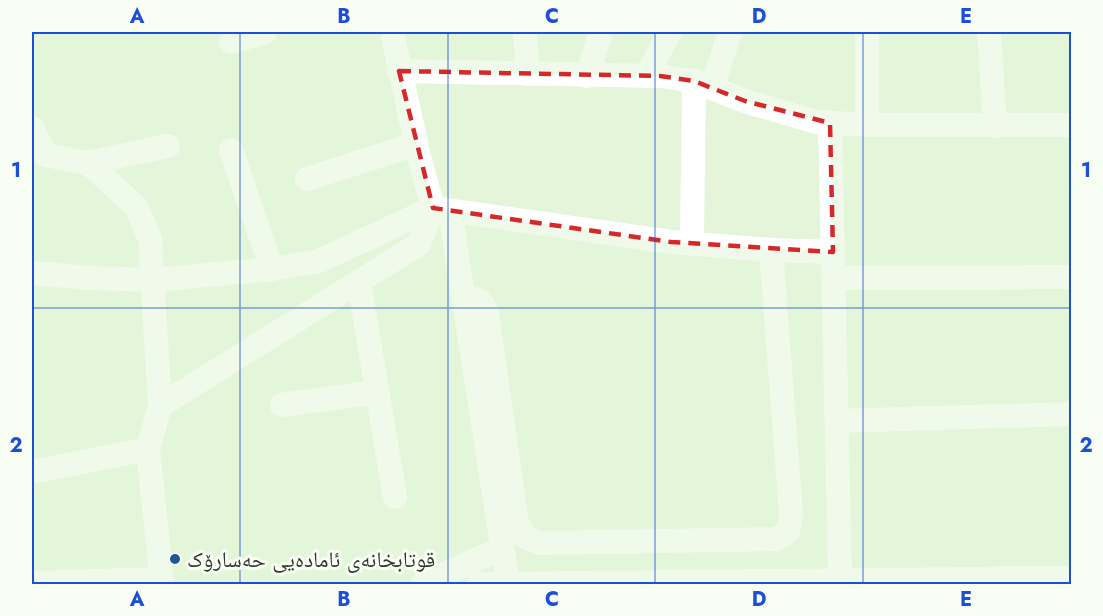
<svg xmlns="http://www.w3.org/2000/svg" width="1103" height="616" font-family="Jost,'Noto Naskh Arabic',sans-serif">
<rect width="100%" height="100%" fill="#e4f5d9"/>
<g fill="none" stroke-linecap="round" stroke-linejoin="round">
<g stroke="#fff" stroke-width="24">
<polyline points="525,32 528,74"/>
<polyline points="989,32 995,126"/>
<polyline points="231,42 265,32"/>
<polyline points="399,71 660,76 694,81 745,101 816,122 871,125 1072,125"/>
<polyline points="587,76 601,32"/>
<polyline points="646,76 670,32"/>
<polyline points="712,88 730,32"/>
<polyline points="830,123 840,581"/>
<polyline points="867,125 867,32"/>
<polyline points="32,128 46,155 86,163 95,169 137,208 150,239 160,406 148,449 162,584"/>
<polyline points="231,150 272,269"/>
<polyline points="86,163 168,146"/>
<polyline points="307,179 416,144"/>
<polyline points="450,211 508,584"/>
<polyline points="692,243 694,81"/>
<polyline points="32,273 91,278 154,280 272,269 319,261 433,208 671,242 771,250 833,252"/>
<polyline points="834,278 1072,277"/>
<polyline points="359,283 395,497"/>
<path d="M463 297C477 298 482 300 487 313L517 523 525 537 539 543 776 539 788 532 791 514 771 250"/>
<polyline points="282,405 377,392"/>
<polyline points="160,406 419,244 433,208 419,157 392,32"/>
<polyline points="837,421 1072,414"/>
<polyline points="32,472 148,449"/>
<polyline points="32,583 162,579"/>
<polyline points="423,584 502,548"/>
<polyline points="479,584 1072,578"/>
</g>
</g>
<path d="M0 0H1103V616H0ZM399 71 660 76 694 81 745 101 830 123 833 252 671 242 433 208Z" fill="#e4f5d9" fill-opacity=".55" fill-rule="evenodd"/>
<path fill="none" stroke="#d62828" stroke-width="4.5" stroke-dasharray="12 8" stroke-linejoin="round" d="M399 71 660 76 694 81 745 101 830 123 833 252 671 242 433 208Z"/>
<path fill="none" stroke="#1d4ed8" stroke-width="1.5" stroke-opacity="0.55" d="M240 32V584M448 32V584M655 32V584M863 32V584M32 308H1072"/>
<circle fill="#1c588f" stroke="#f8fef3" stroke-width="2" cx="175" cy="559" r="6"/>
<g text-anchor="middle" stroke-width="6" stroke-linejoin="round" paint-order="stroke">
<g font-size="22" fill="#31372c" stroke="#f8fef3" text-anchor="start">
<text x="187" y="567">قوتابخانەی ئامادەیی حەسارۆک</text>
</g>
</g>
<rect width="1103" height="616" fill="none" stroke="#f8fef3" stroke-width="66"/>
<rect x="33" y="33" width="1037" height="550" fill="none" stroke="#1d4ed8" stroke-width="2"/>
<g font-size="20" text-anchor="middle" font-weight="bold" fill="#1d4ed8">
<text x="137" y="23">A</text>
<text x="344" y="23">B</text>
<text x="552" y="23">C</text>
<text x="759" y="23">D</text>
<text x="966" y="23">E</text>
<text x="16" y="177">1</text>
<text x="1086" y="177">1</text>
<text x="16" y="452">2</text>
<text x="1086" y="452">2</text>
<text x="137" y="606">A</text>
<text x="344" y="606">B</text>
<text x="552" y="606">C</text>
<text x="759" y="606">D</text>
<text x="966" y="606">E</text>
</g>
</svg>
